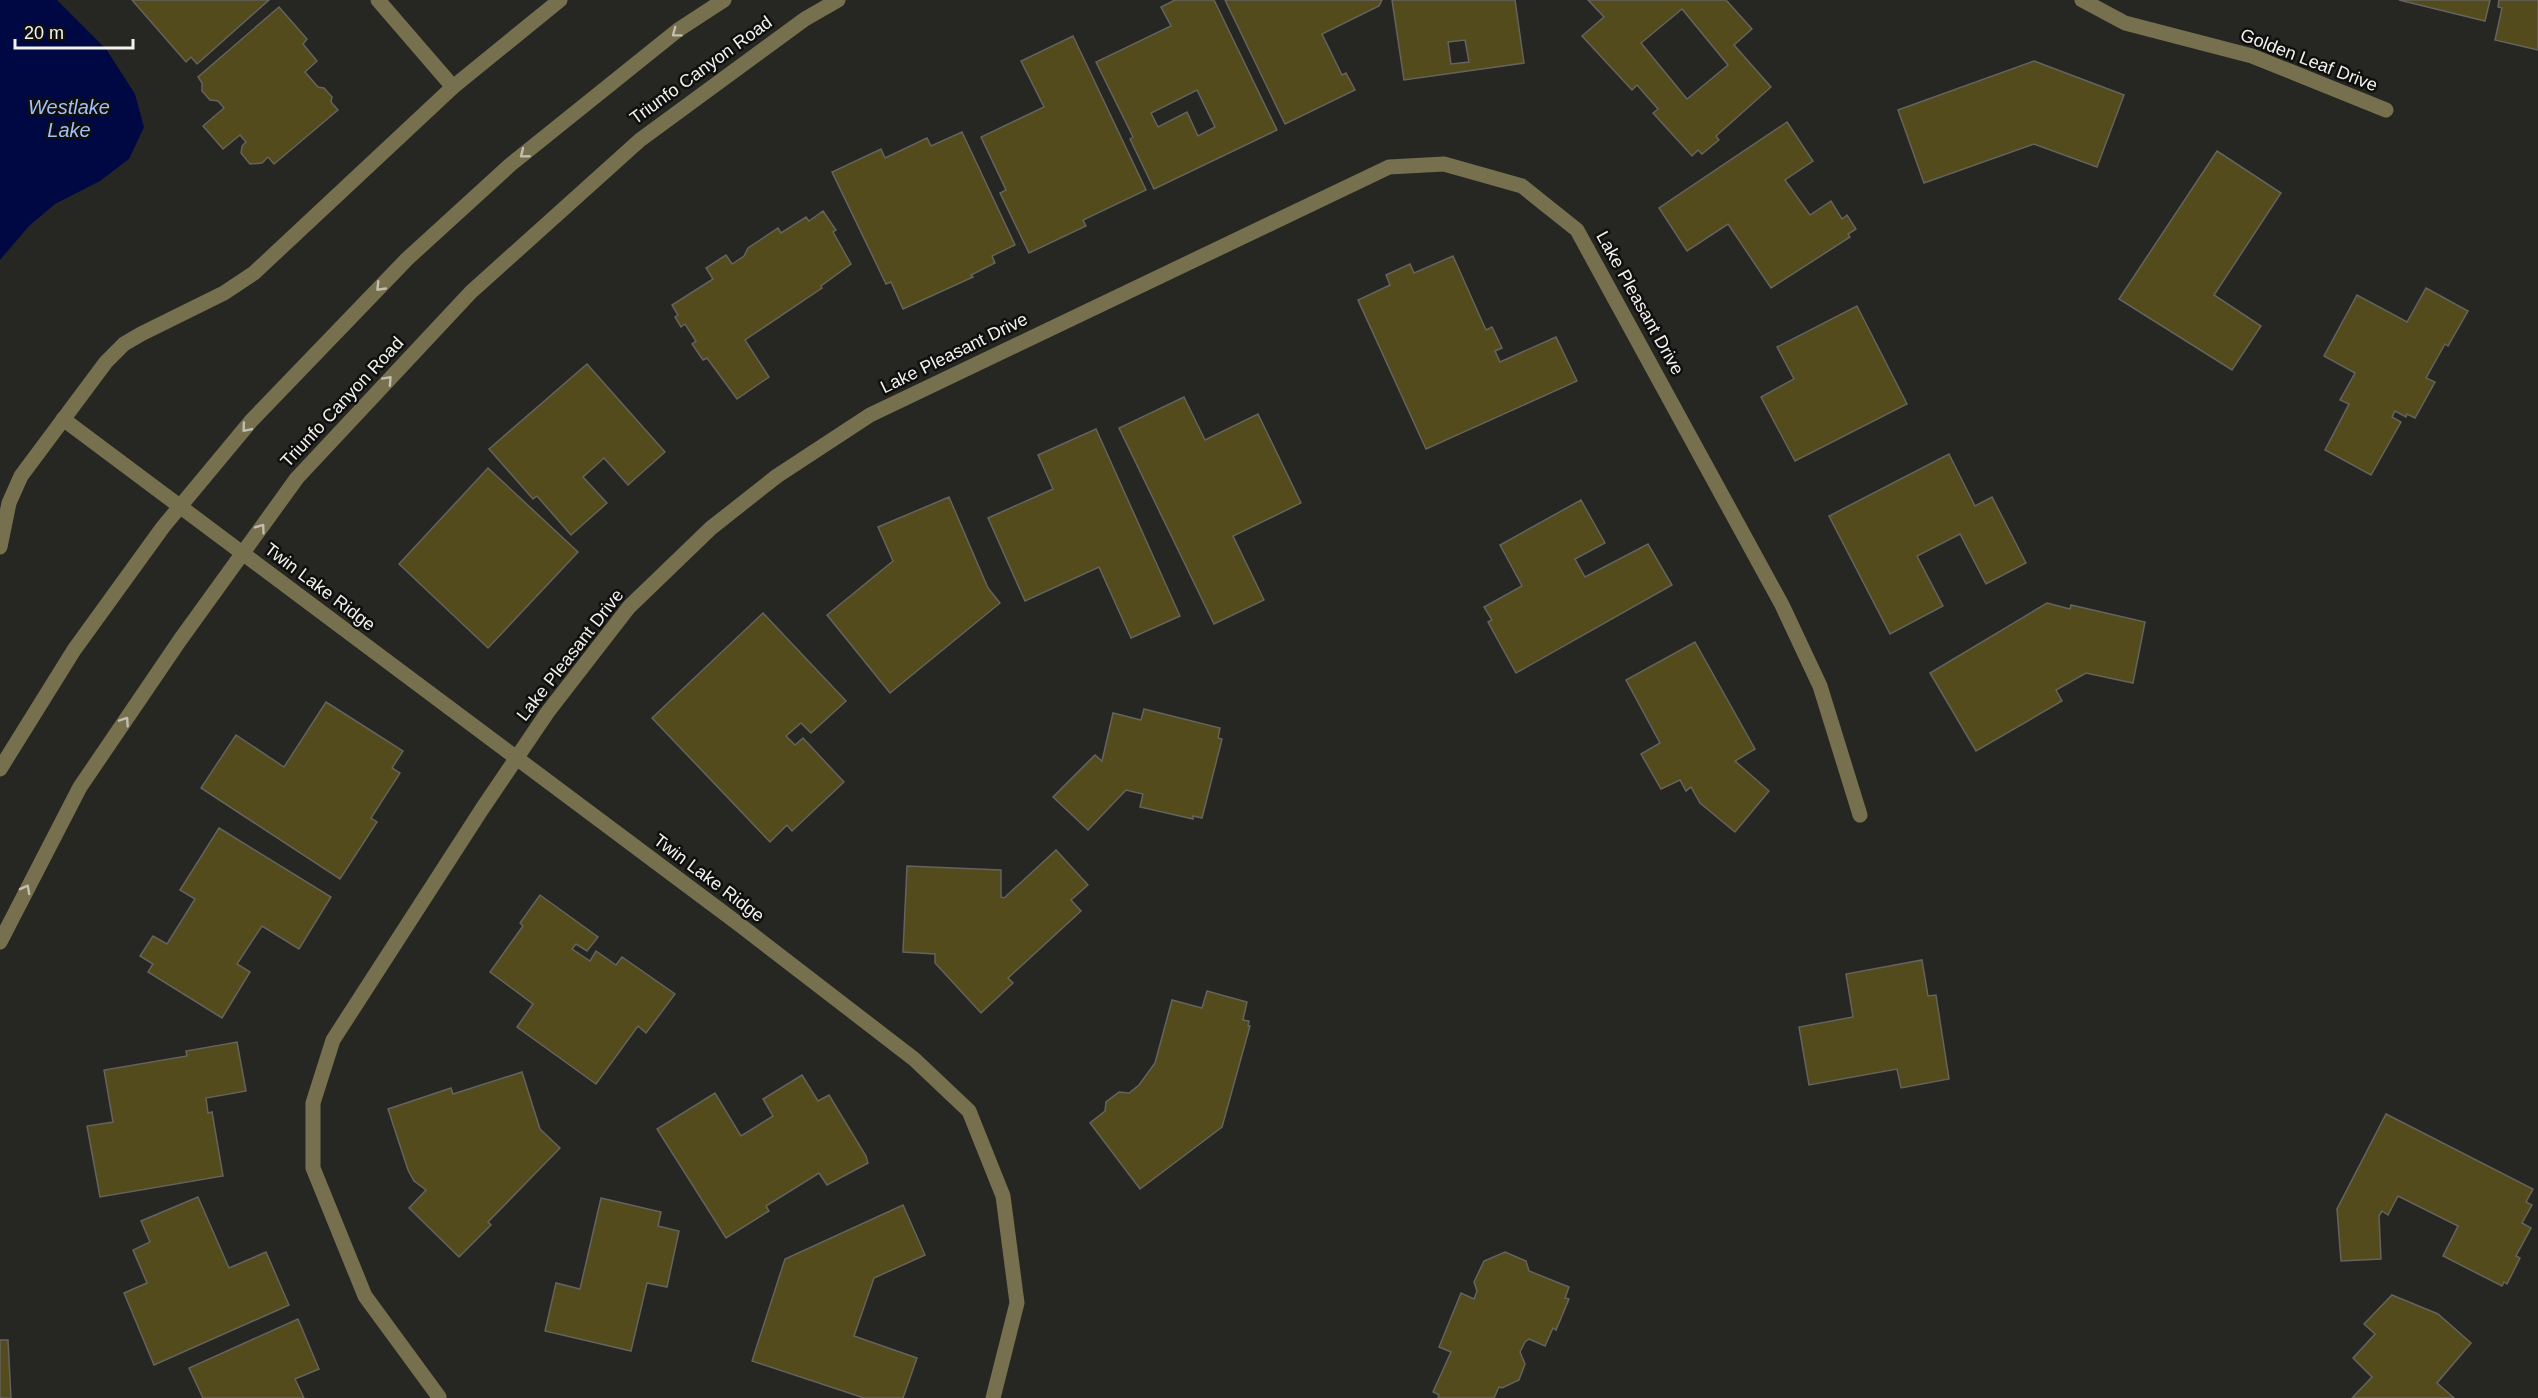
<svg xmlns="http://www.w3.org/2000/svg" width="2538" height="1398" font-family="Arial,sans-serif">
<rect width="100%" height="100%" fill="#262622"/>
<polygon fill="#000843" points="0,0 57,0 106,49 135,94 144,127 129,159 100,181 55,204 29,226 0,260"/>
<g fill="#534b1c" stroke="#64635e" stroke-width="1.5" fill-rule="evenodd">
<polygon points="132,0 269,0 197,64 191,57 186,62"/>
<path d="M1175 0H1214L1277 130 1154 189 1130 139 1133 137 1096 62 1171 26 1161 7ZM1197 90 1215 127 1198 136 1187 112 1158 127 1151 113Z"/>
<polygon points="1225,0 1382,0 1379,6 1322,34 1342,75 1346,73 1355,90 1285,124"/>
<path d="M1392 0H1515L1524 63 1404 80ZM1465 40 1469 62 1451 64 1448 42Z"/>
<path d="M1588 0H1726L1752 29 1734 45 1771 87 1716 136 1719 140 1702 154 1698 150 1692 156 1653 113 1658 109 1637 85 1632 90 1582 36 1604 17ZM1682 9 1728 65 1687 99 1641 43Z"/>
<polygon points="2399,0 2490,0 2485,21"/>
<polygon points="2499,0 2538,0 2538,50 2495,40 2502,8 2498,7"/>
<polygon points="279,7 307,39 303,44 317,61 305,72 318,87 324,88 332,97 331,102 338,110 274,164 268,157 262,163 250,164 241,153 242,146 246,142 240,135 223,149 203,126 224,108 218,101 210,100 202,91 202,83 198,77"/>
<polygon points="1073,36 1146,190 1083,220 1086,226 1029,253 1000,193 1006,190 981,137 1044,107 1021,61"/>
<polygon points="2034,61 2124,95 2097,167 2034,144 1924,183 1898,110"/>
<polygon points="1787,122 1813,161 1785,180 1810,215 1831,201 1842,219 1847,215 1856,229 1848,234 1850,237 1771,288 1728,224 1687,251 1659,208"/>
<polygon points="962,132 1015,245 992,256 995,263 971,275 973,277 903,309 891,282 886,284 832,172 881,149 885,158 927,138 931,146"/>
<polygon points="2217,151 2281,193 2214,295 2261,326 2232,370 2119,299"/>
<polygon points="823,211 836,230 833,232 851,264 821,286 822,288 745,340 769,377 737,399 707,358 703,360 692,344 696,341 685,324 681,327 675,317 678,315 672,305 713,279 706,268 726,255 732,264 744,256 748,248 778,228 781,233 806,217 809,221"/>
<polygon points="1453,256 1486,330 1492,327 1502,348 1495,351 1500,362 1556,337 1577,381 1426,449 1358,300 1390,285 1386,275 1410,264 1414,273"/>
<polygon points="2426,288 2468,311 2448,346 2445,344 2426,378 2435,382 2415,418 2407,414 2406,417 2395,411 2392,417 2401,422 2371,475 2325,450 2349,404 2340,400 2355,373 2324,356 2357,295 2407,322"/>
<polygon points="1857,306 1907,404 1795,461 1761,397 1794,379 1777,347"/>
<polygon points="587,364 665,452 628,485 604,458 583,477 607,503 571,535 537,496 533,499 489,449"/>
<polygon points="1184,397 1205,440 1258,414 1301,503 1233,536 1264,600 1214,624 1119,428"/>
<polygon points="1096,429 1180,616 1131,638 1099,567 1025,601 988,518 1053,489 1038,455"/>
<polygon points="1949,454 1975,506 1992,497 2026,563 1986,584 1960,534 1917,556 1943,606 1890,634 1829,516"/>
<polygon points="488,468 578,552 488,648 399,564"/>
<polygon points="949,497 988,588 1000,603 890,693 827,615 893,561 878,527"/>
<polygon points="1581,500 1605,543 1575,559 1585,577 1648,544 1672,585 1516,673 1488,622 1492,620 1484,607 1522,586 1500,545"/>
<polygon points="2047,603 2070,609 2071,605 2145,622 2133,683 2086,673 2056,690 2062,701 1976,751 1930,673"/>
<polygon points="763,613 846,701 811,733 801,723 786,736 795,745 803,738 844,782 792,831 787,825 770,842 652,718"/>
<polygon points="1695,642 1755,749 1735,761 1769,791 1735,832 1700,803 1691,787 1686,791 1680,780 1661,789 1641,754 1660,743 1626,680"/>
<polygon points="326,702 403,751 392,768 400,773 371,818 377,822 340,879 201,788 236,735 284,767"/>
<polygon points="1144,709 1220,728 1218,738 1222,739 1202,818 1193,816 1193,819 1140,807 1143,794 1126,790 1088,830 1053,797 1095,755 1102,761 1113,713 1141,720"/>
<polygon points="219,828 331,897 299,949 262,926 237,964 250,972 222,1018 148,972 153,964 140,956 153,936 167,944 195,899 180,890"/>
<polygon points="1056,850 1088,885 1071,900 1081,911 1008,978 1013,983 981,1013 935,963 935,954 903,952 907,866 1001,870 1001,897 1004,898"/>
<polygon points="540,895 598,937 587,951 576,944 572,949 590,961 596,951 616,965 622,957 675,994 646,1033 638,1026 596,1084 517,1027 533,1004 490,972 523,926 520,923"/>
<polygon points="1922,960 1928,996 1936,995 1949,1079 1901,1088 1897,1069 1809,1085 1799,1027 1853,1017 1846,974"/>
<polygon points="1207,991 1247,1002 1243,1020 1249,1021 1248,1026 1250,1026 1222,1127 1140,1189 1090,1123 1105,1111 1106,1102 1119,1092 1129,1093 1139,1085 1155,1063 1172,1000 1202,1008"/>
<polygon points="237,1042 246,1091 206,1098 208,1113 212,1112 223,1176 100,1197 87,1126 113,1122 104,1070 187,1056 186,1051"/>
<polygon points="522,1072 540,1129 560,1148 488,1222 491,1225 459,1257 409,1208 426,1190 414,1181 408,1170 388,1109 451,1088 453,1094"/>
<polygon points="802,1075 818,1101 829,1095 866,1156 868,1163 827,1185 819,1173 766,1206 769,1211 726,1238 657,1129 715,1093 741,1136 773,1116 763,1099"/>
<polygon points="2386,1114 2533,1189 2526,1202 2532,1205 2522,1223 2531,1228 2516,1256 2520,1258 2507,1284 2504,1282 2502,1286 2443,1256 2458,1226 2398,1196 2388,1215 2382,1211 2379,1216 2381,1259 2341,1261 2337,1209"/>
<polygon points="198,1197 229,1268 266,1252 289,1305 154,1365 124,1293 147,1283 133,1250 150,1242 141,1221"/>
<polygon points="601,1198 661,1212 658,1226 679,1231 667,1287 647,1283 631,1351 545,1331 556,1283 580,1289"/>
<polygon points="903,1205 925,1255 874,1278 854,1336 917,1358 903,1398 864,1398 752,1361 785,1259"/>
<polygon points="1505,1252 1526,1261 1529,1271 1569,1287 1565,1298 1569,1299 1556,1330 1553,1328 1545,1346 1529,1339 1525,1342 1520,1352 1525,1364 1519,1380 1502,1388 1499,1387 1494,1398 1438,1398 1439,1395 1433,1392 1451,1352 1439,1347 1461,1293 1474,1299 1477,1291 1474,1282 1484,1261"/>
<polygon points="2392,1295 2438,1314 2471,1343 2437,1383 2454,1398 2352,1398 2372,1377 2353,1358 2375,1334 2364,1324"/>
<polygon points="298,1319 319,1369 295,1379 304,1398 203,1398 189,1368"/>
<polygon points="0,1340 8,1340 11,1398 0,1398"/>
</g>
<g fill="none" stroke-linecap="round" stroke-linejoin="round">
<g stroke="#76704e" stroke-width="15">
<polyline points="378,0 453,87"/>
<polyline points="2082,0 2125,23 2252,56 2386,110"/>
<polyline points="63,419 740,925 914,1059 969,1111 1003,1196 1017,1303 993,1398"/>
<polyline points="0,547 9,503 21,476 106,362 124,344 141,334 224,293 254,273 453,87 560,0"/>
<polyline points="0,769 74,650 163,527 251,421 407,259 510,165 678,30 724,0"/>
<polyline points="0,942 80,787 180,640 297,478 471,292 640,140 805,19 838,0"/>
<polyline points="439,1397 365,1296 313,1168 313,1103 333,1040 482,809 547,713 629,607 711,528 777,476 870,415 1389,167 1444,164 1522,186 1577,230 1782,605 1820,686 1860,815"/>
</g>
</g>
<defs><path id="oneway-chevron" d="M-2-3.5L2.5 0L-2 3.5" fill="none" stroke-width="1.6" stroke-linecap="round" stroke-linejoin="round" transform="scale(1.5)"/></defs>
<g stroke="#c1beaf">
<use href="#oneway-chevron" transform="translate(676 33) rotate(143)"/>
<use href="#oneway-chevron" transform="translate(524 154) rotate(141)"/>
<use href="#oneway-chevron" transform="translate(380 287) rotate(134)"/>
<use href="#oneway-chevron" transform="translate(388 380) rotate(-47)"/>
<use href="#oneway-chevron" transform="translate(246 428) rotate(130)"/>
<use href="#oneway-chevron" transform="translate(261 528) rotate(-54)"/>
<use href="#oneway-chevron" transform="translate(125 721) rotate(-56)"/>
<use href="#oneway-chevron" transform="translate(26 889) rotate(-62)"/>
</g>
<g text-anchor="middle" stroke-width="5" stroke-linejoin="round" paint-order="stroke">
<g font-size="18" fill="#f3f2f0" stroke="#0f0f0d">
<text transform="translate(2309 60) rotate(21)" y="6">Golden Leaf Drive</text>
<text transform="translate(701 70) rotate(-36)" y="6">Triunfo Canyon Road</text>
<text transform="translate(1640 303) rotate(61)" y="6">Lake Pleasant Drive</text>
<text transform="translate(954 353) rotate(-26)" y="6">Lake Pleasant Drive</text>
<text transform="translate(342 402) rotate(-47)" y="6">Triunfo Canyon Road</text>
<text transform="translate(320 587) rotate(37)" y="6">Twin Lake Ridge</text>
<text transform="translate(570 655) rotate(-52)" y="6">Lake Pleasant Drive</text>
<text transform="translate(709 878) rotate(37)" y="6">Twin Lake Ridge</text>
</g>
<g font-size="20" font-style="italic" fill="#a2bff5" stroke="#0f0f0d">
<text x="69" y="114">Westlake<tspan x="69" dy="23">Lake</tspan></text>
</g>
</g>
<path d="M15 39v9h118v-9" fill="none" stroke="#f3f2f0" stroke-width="3"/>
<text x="24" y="39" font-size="18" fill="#f3f2f0" stroke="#0f0f0d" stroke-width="4.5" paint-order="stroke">20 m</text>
</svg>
